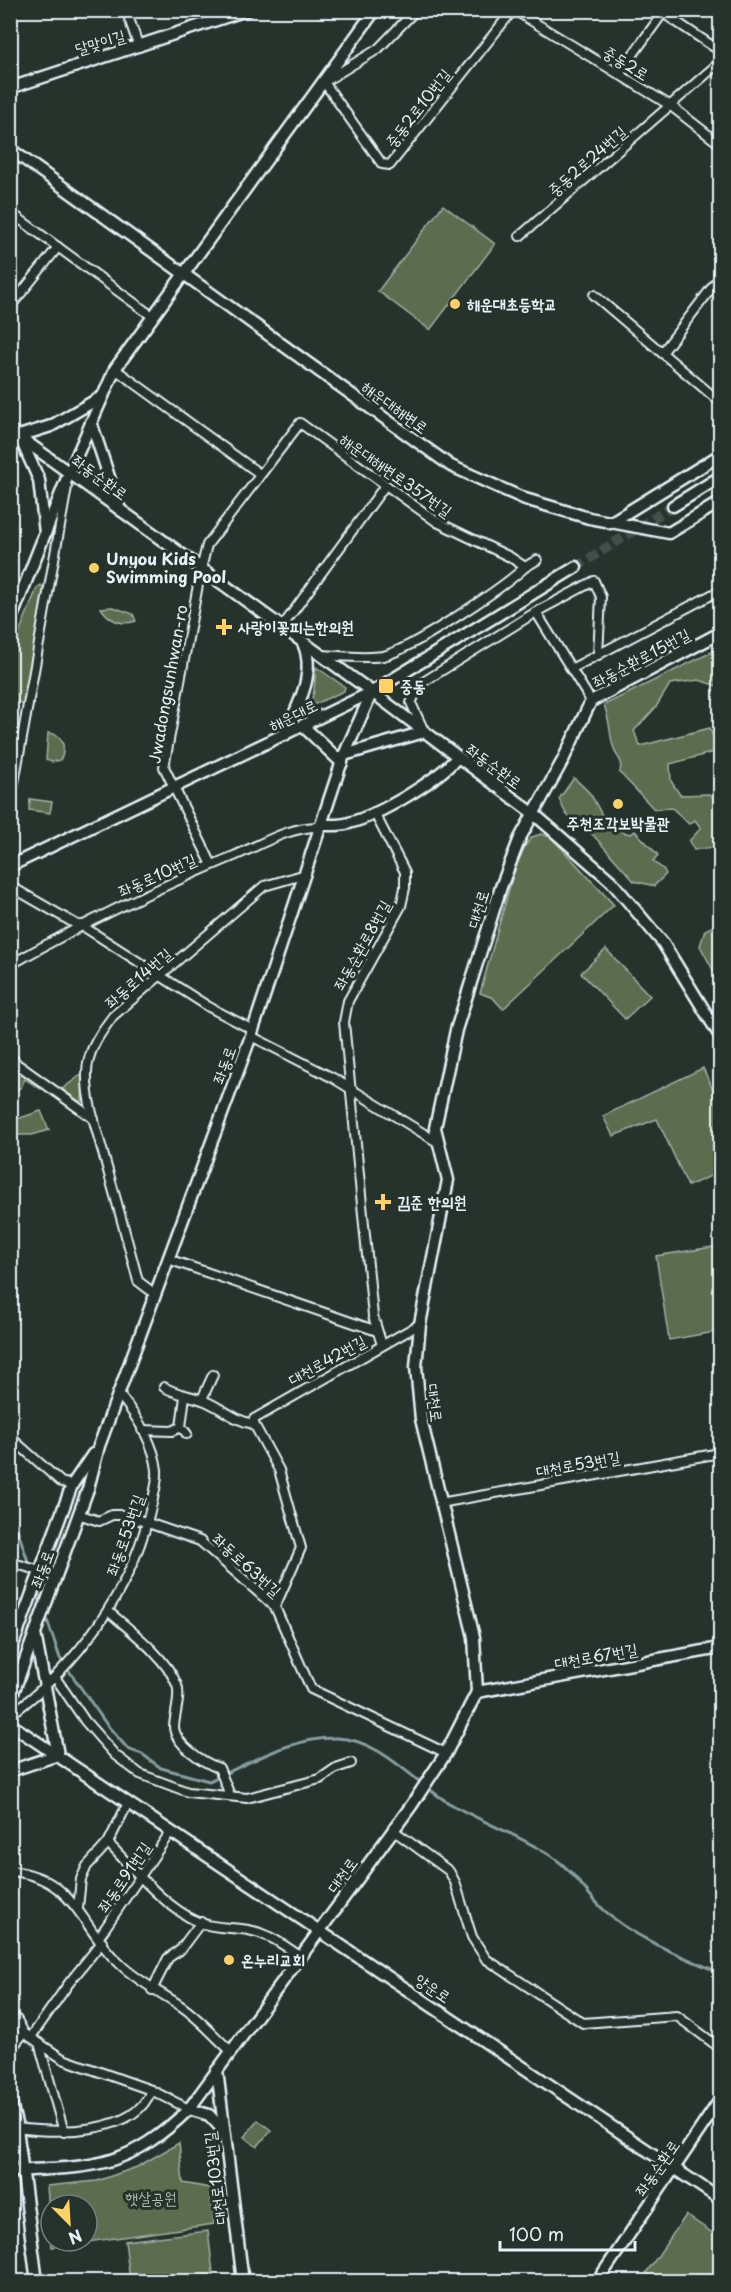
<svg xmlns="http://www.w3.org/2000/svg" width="731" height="2292" font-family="'Playpen Sans','Poor Story',sans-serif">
<rect width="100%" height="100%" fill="#26332d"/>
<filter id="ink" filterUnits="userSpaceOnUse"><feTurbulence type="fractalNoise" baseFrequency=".0167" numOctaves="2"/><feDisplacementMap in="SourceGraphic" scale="12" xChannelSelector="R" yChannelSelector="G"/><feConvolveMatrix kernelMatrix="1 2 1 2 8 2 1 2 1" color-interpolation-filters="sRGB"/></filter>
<g filter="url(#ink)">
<g fill="#5b6d4f" stroke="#a2afa4" stroke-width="1.5">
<polygon points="443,205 495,244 430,330 378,291"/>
<polygon points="41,585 45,591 24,704 11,701 10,656 37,588"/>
<path d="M113 607 133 614 136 621C121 626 110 621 101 608Z"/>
<path d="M720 648V687L699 680 670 684 656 707 634 731 640 746 710 728 718 751 670 764 671 781 680 795 709 794 719 802 720 838 714 847 694 850 689 841 701 828 695 820 689 824 672 808 654 809 620 773 621 762C607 742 613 728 604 705Z"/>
<polygon points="316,667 345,687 344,691 313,705 310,704 314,691"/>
<path d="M48 733 57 735C65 742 65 752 60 760L52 762 46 760Z"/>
<path d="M574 778C579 783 587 789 591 795 603 815 604 828 630 834L635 831 658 855 653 861 664 870 666 874 654 886 634 881 594 836 566 814 559 799Z"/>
<polygon points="30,799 52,802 50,813 29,810"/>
<polygon points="541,834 551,837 614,905 503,1009 493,998 480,993 515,868 525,846 532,837"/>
<polygon points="720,923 720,983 700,946 705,930"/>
<polygon points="606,949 650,996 625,1019 581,973"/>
<polygon points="11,1062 42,1086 41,1089 25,1079 21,1087 11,1095"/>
<polygon points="703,1068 720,1105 720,1172 688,1186 657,1119 613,1136 603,1116"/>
<polygon points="81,1075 83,1077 82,1103 62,1089"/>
<polygon points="41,1111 49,1130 32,1135 11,1135 11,1121"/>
<polygon points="720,1246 720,1331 669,1340 656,1256"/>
<polygon points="258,2120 271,2130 257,2147 244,2137"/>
<polygon points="179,2143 183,2183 210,2188 214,2224 52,2247 51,2241 87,2241 87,2205 51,2205 51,2239 47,2186 97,2181 137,2167"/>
<polygon points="686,2215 720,2238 719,2281 658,2281 646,2273"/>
<polygon points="208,2231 214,2281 130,2281 125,2241"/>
</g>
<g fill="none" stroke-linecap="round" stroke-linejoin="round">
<g stroke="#869fa2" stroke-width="3">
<polyline points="10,1508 34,1579"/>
<polyline points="37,1588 42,1605"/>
<path d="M46 1617 60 1658 107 1725 128 1749 142 1754 161 1768 209 1781C251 1763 290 1737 337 1738 380 1739 414 1782 449 1803 483 1823 522 1836 554 1858 575 1872 587 1895 605 1911 637 1940 682 1956 720 1973"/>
</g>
<polyline stroke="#43504b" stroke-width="10" stroke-dasharray="10 5" stroke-linecap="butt" points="576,567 673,506"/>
<g stroke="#e8f1f8" stroke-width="12">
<g id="street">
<polyline points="126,10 139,47"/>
<polyline points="416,10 378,49 324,82 382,164 390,165 513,10"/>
<polyline points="514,10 671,106 720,144"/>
<polyline points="663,13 720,51"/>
<polyline points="619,74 665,10"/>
<polyline points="10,212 152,316"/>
<polyline points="520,236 720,62"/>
<polyline points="594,295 720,402"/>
<polyline points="10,307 58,247"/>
<polyline points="662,353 720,277"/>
<polyline points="115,369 260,474"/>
<polyline points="525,567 537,560"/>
<polyline points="536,612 594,581 601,597 598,655"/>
<polyline points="282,627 384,487"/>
<polyline points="571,669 715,593"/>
<polyline points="424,731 411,703 420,684 536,612 591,701"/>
<polyline points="10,805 67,487"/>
<polyline points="374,812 405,872 405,888 401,906 348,1001 344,1022 373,1316 382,1345"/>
<path d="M212 865 164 767 201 569 207 545 300 423 437 522 510 557 525 567C503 588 410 650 383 656 363 659 343 656 323 655"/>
<polyline points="10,886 79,926"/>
<polyline points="81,925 209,1007 253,1030"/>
<path d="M10 965C83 923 157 888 234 856 262 844 290 826 320 827"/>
<polyline points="251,1036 333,1078 439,1143"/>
<polyline points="10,1055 17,1064 94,1119"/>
<polyline points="168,1259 377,1331"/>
<path d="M155 1294 138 1281C127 1238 115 1196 103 1153 96 1127 86 1100 87 1073 87 1051 101 1032 113 1016L264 886 306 874"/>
<path d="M164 1387C177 1395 191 1395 205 1401 222 1408 235 1421 254 1424"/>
<polyline points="202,1399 213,1375"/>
<polyline points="181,1427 185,1396"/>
<polyline points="142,1430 172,1431 181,1427 187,1434"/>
<polyline points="10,1437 61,1482 72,1485"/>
<polyline points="440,1503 720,1453"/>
<polyline points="78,1514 99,1521 112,1515 125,1515 200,1541 275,1607 311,1689 446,1753"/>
<polyline points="10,1562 40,1571"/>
<polyline points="275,1607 301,1548 279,1470 254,1424 254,1419 420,1324"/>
<path d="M108 1611C130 1630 166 1657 177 1685 181 1696 175 1713 174 1726 174 1744 204 1763 219 1768L230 1795"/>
<polyline points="55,1677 85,1721 115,1755 140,1774 188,1792 247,1798 320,1779 336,1768 351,1763"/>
<path d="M10 1715C78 1665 130 1593 150 1511 153 1498 158 1483 157 1470 154 1442 135 1414 118 1393"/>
<polyline points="393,1830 449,1871 455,1882 472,1937 486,1959 583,2023 677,2016 720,2048"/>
<path d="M108 1843C135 1870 162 1905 198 1922 214 1929 232 1927 248 1930 268 1933 285 1946 301 1957"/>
<path d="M10 1871C77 1877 80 1929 121 1965 139 1982 160 1992 181 2006 199 2018 215 2037 232 2052"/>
<polyline points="78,1908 81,1879 87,1866 108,1843 128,1803"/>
<polyline points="99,1937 171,1831"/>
<polyline points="152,1990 168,1958 180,1950 201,1922"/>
<polyline points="10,2015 17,2020 24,2033"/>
<polyline points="31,2037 69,1983 102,1942"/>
<polyline points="39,2043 64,2132"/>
<polyline points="10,2050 24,2033 63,2059 151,2090 189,2109"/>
<path d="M17 2128C54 2133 136 2136 151 2090"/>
</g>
</g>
<g stroke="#e8f1f8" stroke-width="15">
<g id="secondary">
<polyline points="10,88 247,10"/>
<polyline points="10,149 451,466 525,499 589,518 669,533 720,502"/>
<polyline points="91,422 120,510"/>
<polyline points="10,430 372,692 534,814 611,881 663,943 720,1036"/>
<polyline points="19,436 51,426 103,396"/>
<polyline points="22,442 39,480 45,533"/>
<polyline points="673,506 720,477"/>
<polyline points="610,523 720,455"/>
<polyline points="10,622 69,473 115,369 375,10"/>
<polyline points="304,727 342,763"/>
<path d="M285 735C297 706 317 674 303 643"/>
<polyline points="344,755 424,732"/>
<path d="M321 825C330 825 341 826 349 823 382 814 434 782 457 758"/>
<polyline points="10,866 372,692 576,567"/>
<polyline points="10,1653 72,1485 93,1454"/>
<polyline points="477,1692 720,1648"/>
<polyline points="10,1701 88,1489 99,1446 251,1036 344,755 372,692"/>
<polyline points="10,1724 720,2199"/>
<polyline points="10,1771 58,1755 35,1634"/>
<polyline points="217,2070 243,2282"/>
<polyline points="10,2099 17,2128 37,2282"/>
<polyline points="189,2109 209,2115 223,2130"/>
<path d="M10 2171C93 2167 126 2170 189 2109L411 1806 446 1753 477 1692 474 1637 421 1419 416 1367 420 1324 448 1180 435 1128 456 1030 501 887 520 838 563 760 591 701 720 633"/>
<polyline points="597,2282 720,2100"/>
</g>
</g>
<use href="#street" stroke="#26332d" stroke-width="8"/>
<use href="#secondary" stroke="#26332d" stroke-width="10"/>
</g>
</g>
<g fill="#ffd166" stroke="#26332d" stroke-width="2">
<circle cx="455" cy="304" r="6"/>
<circle cx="94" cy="568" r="6"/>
<path d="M221 618h6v6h6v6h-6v6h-6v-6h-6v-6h6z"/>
<rect x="378" y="678" width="16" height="16" rx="3"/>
<circle cx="618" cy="804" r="6"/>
<path d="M380 1193h6v6h6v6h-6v6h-6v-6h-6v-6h6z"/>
<circle cx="229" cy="1960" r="6"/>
</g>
<g text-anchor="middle" stroke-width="6" stroke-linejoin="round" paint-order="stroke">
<g font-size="16" fill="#e8f1f8" stroke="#26332d">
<text transform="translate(100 42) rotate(-16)" y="6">달맞이길</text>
<text transform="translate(626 63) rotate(31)" y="6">중동2로</text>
<text transform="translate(418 108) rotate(-52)" y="6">중동2로10번길</text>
<text transform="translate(587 161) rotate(-41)" y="6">중동2로24번길</text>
<text transform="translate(395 407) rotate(36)" y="6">해운대해변로</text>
<text transform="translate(396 475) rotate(35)" y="6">해운대해변로357번길</text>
<text transform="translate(100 477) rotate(36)" y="6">좌동순환로</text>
<text transform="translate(641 658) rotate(-28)" y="6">좌동순환로15번길</text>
<text transform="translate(168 684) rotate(-80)" y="6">Jwadongsunhwan-ro</text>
<text transform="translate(293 715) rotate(-26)" y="6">해운대로</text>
<text transform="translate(494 766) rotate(36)" y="6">좌동순환로</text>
<text transform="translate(157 875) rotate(-24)" y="6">좌동로10번길</text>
<text transform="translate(478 909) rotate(-73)" y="6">대천로</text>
<text transform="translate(362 945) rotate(-61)" y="6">좌동순환로8번길</text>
<text transform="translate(138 978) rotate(-41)" y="6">좌동로14번길</text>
<text transform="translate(224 1065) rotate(-70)" y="6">좌동로</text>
<text transform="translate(327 1360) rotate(-29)" y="6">대천로42번길</text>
<text transform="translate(435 1403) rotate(83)" y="6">대천로</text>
<text transform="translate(578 1464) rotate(-10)" y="6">대천로53번길</text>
<text transform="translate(125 1535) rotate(-71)" y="6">좌동로53번길</text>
<text transform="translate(247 1565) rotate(42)" y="6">좌동로63번길</text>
<text transform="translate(42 1569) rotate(-70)" y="6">좌동로</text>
<text transform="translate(596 1656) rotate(-10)" y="6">대천로67번길</text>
<text transform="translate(342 1875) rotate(-54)" y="6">대천로</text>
<text transform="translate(124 1877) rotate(-56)" y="6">좌동로91번길</text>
<text transform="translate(433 1988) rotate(34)" y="6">양운로</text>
<text transform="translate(657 2168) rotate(-55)" y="6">좌동순환로</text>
<text transform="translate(215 2178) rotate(-97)" y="6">대천로103번길</text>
</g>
<g font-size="16" font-weight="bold" fill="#e8f1f8" stroke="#26332d" text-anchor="start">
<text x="467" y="310">해운대초등학교</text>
<text x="106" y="565">Unyou Kids<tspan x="106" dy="18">Swimming Pool</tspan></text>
<text x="238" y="633">사랑이꽃피는한의원</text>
<text x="400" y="692">중동</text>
<text x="618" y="829" text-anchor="middle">주천조각보박물관</text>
<text x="397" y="1208">김준 한의원</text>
<text x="241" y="1966">온누리교회</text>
</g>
<g font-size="16" fill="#b0bcb4" stroke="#26332d">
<text x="151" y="2204">햇살공원</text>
</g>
</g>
<rect width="731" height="2292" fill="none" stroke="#26332d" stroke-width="36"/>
<rect x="18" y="18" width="695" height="2256" fill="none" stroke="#e8f1f8" stroke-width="2" filter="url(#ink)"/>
<g transform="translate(69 2223) rotate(156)"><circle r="28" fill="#26332d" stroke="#747f7e" stroke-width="1.5"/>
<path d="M0-4.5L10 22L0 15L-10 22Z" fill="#ffd166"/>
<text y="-9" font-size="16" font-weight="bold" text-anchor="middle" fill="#e8f1f8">N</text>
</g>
<path d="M500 2241v9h135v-9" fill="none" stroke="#e8f1f8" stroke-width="3"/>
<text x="509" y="2241" font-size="18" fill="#e8f1f8" stroke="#26332d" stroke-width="4.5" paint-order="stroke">100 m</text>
</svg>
